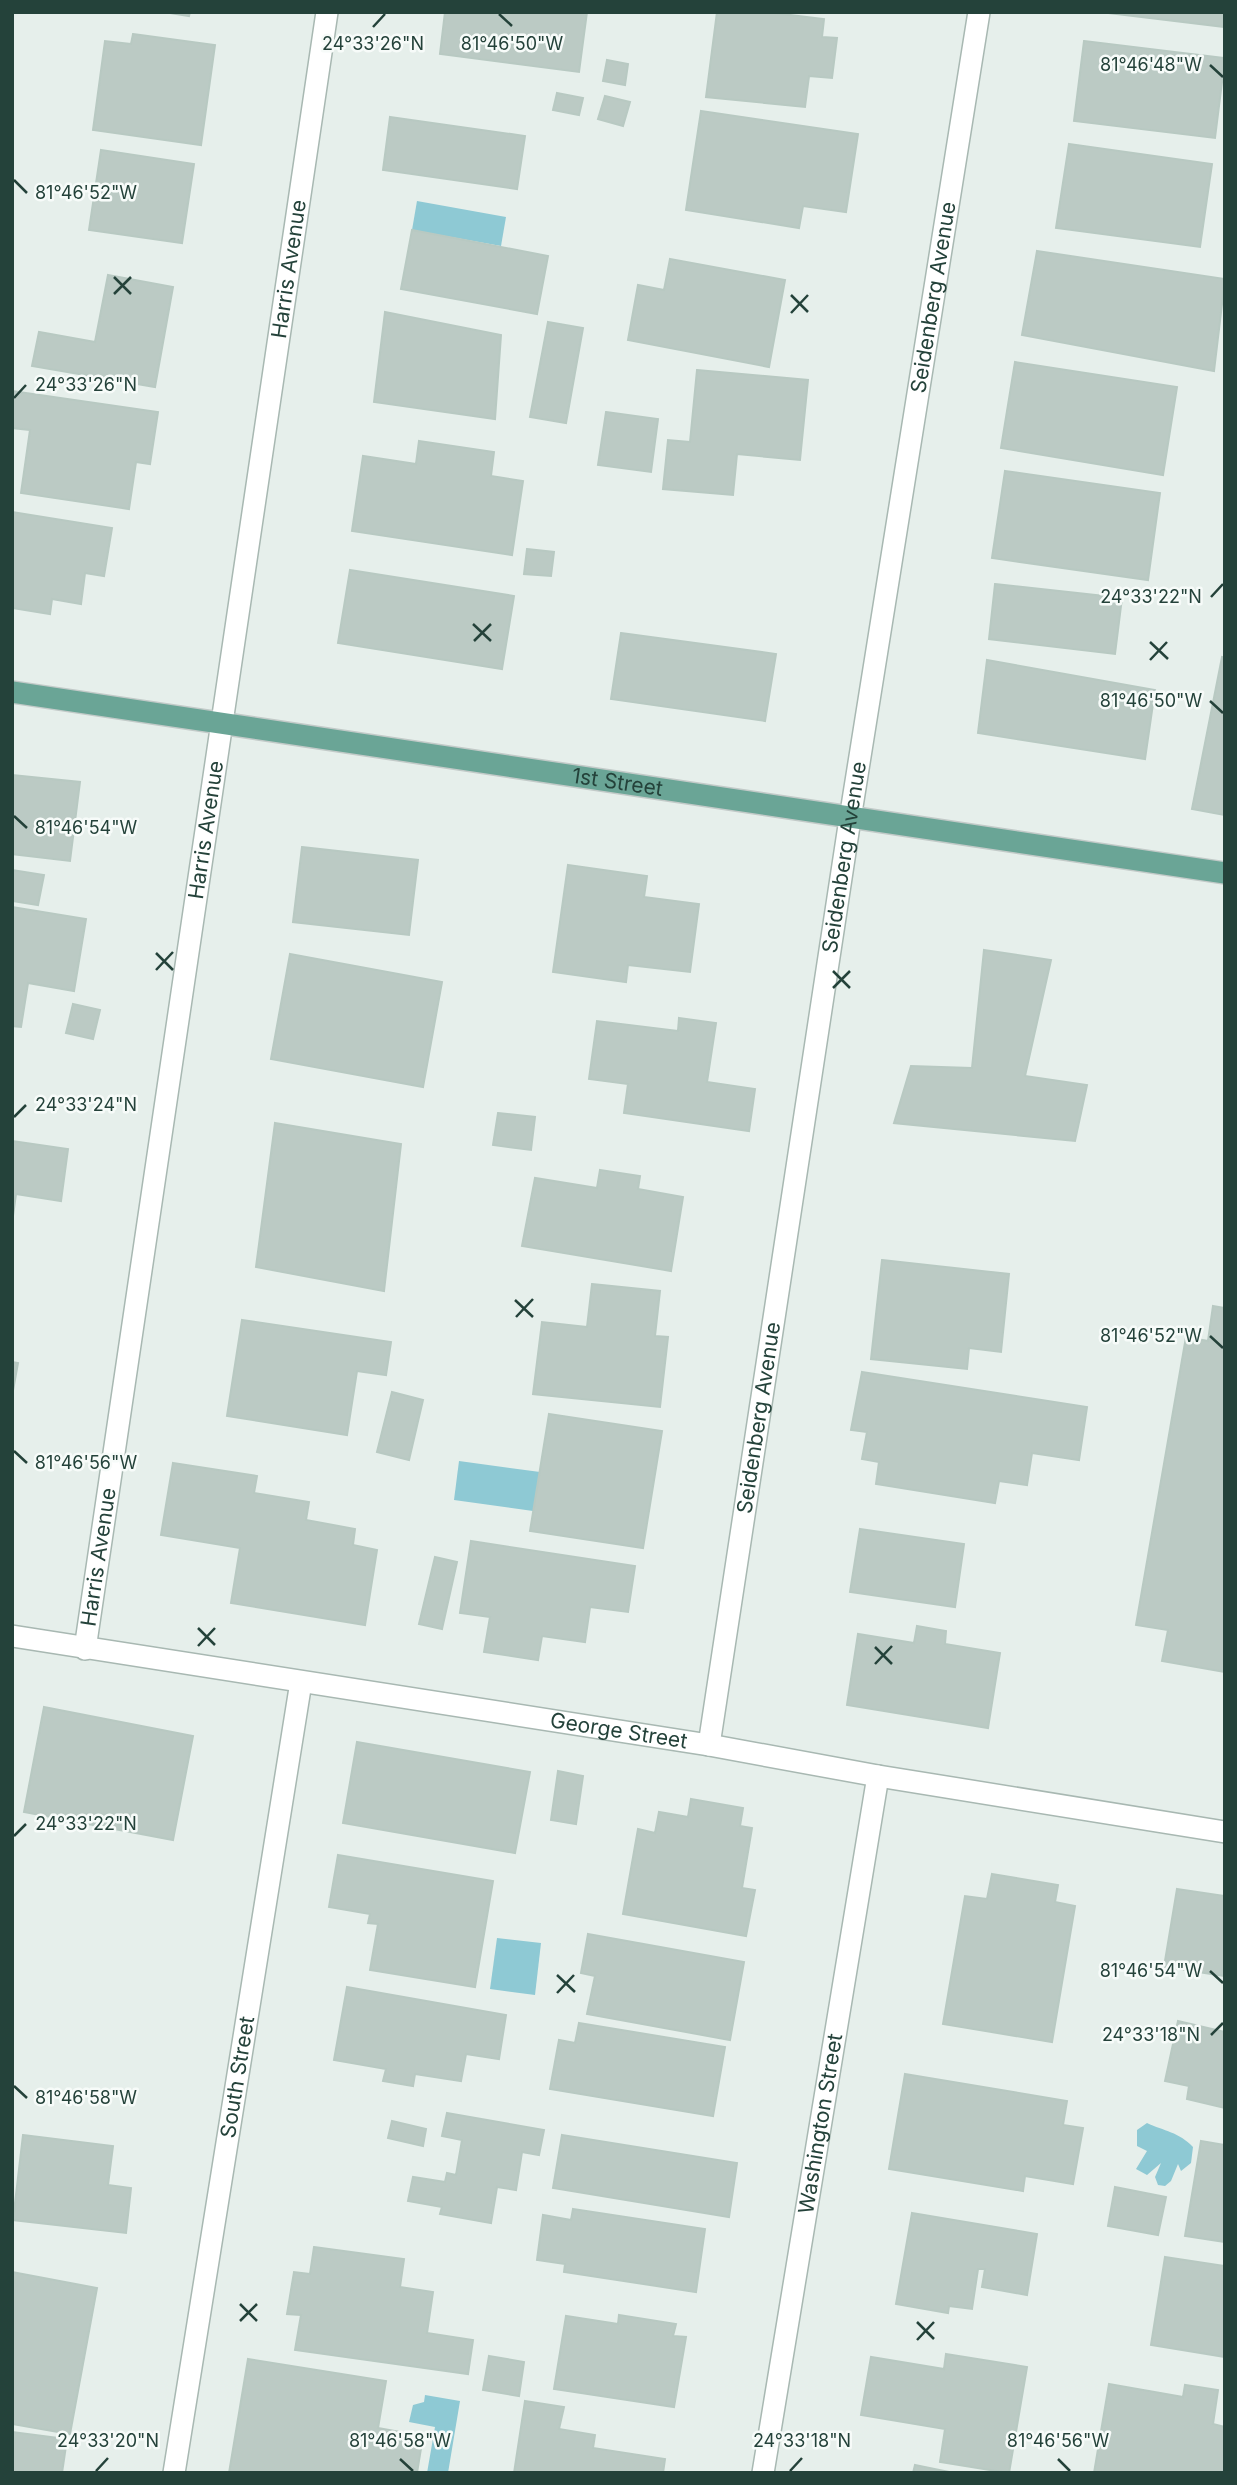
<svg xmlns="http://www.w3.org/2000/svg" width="1237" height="2485" font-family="Inter,sans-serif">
<rect width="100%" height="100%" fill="#e6efeb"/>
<g fill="#8ec9d4">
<polygon points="417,201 506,217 501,246 412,230"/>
<polygon points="459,1461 540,1472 533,1511 454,1500"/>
<polygon points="497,1938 541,1943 535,1995 490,1989"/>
<path d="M1147 2123C1164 2131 1179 2132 1193 2147L1191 2163 1181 2171 1178 2164 1171 2181 1165 2186 1158 2185 1155 2177 1161 2163 1147 2175 1136 2169 1147 2151 1137 2146V2130Z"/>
<polygon points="425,2395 460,2401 448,2473 427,2473 435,2427 409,2422 413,2405 424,2402"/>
</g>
<g fill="#bbcac4" stroke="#b8c9c2" stroke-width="2">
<polygon points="164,12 190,12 189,16"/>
<polygon points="445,12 587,12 579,72 440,54"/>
<polygon points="717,12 766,12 824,19 822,37 837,38 832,78 809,76 805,107 706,97"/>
<polygon points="1100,12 1225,12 1225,27"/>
<polygon points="133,34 215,45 201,145 93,130 105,41 131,44"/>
<polygon points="1084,41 1225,58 1215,138 1074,121"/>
<polygon points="607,60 628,64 625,85 603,81"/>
<polygon points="557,93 583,98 579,115 553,110"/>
<polygon points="605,96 630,102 623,126 598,119"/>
<polygon points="701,111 858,134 846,212 803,206 799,228 686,210"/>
<polygon points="390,117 525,136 517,189 383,170"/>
<polygon points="1069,144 1212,164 1200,247 1056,228"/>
<polygon points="101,150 194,164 182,243 89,230"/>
<polygon points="412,230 548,256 537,314 401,289"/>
<polygon points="1037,251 1225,279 1214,371 1022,335"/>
<polygon points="670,259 785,280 769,367 628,340 638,285 664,290"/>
<polygon points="108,275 173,287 155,387 32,366 39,332 95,342"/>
<polygon points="385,312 501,335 495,419 374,402"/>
<polygon points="548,322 583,328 566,423 530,417"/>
<polygon points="1015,362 1177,387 1163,475 1001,448"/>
<polygon points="697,370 808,380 800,460 737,454 733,495 663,489 668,440 690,442"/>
<polygon points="12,391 158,412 150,464 136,462 129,509 21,493 30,430 12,428"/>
<polygon points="606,412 658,419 651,472 598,465"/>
<polygon points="419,441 494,452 491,476 523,481 512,555 352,531 363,456 416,464"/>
<polygon points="1005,471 1160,493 1148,580 992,558"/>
<polygon points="12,512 112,528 104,576 85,573 81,604 52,599 50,614 12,608"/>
<polygon points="527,549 554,552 551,576 524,574"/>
<polygon points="350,570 514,596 502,669 338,643"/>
<polygon points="995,584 1122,598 1115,654 989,639"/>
<polygon points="621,633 776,654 765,721 611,699"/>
<polygon points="1222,657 1225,658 1225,815 1192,809"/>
<polygon points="987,660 1155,690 1145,759 978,733"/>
<polygon points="12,775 80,782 70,861 12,854"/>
<polygon points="302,847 418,860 409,935 293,922"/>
<polygon points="568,865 647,876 644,897 699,904 690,972 628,965 626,982 553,972"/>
<polygon points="12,870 44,875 38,905 12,901"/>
<polygon points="12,907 86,919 74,991 28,983 21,1027 12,1026"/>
<polygon points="984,950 1051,960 1025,1076 1087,1085 1075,1141 894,1123 911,1066 972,1068"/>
<polygon points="290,954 442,982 423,1087 271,1059"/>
<polygon points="73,1004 100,1010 93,1039 66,1033"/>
<polygon points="679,1018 716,1023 707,1082 755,1089 749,1131 624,1113 628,1084 589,1079 597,1021 678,1031"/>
<polygon points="498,1113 535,1117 531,1150 493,1145"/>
<polygon points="275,1123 401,1144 384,1291 256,1267"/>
<polygon points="12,1141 68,1149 61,1201 16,1194 12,1223"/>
<polygon points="600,1170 640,1176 638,1189 683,1197 671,1271 522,1246 535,1178 597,1188"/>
<polygon points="882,1260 1009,1274 1001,1352 969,1348 967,1369 871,1359"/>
<polygon points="592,1284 660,1291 655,1336 668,1337 660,1407 533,1394 542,1322 587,1327"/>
<polygon points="1213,1306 1225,1308 1225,1672 1162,1661 1168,1630 1136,1625 1186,1337 1208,1341"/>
<polygon points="242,1320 391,1342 386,1375 357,1371 347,1435 227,1416"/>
<polygon points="12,1362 18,1363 12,1396"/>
<polygon points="862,1372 1087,1407 1079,1460 1032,1453 1027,1485 999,1481 995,1503 876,1484 879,1462 862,1459 867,1432 851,1430"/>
<polygon points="392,1392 423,1400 409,1460 377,1452"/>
<polygon points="549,1414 662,1431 643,1548 530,1531"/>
<polygon points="173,1463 257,1476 254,1493 309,1502 306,1520 355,1529 353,1545 377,1550 365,1625 231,1603 240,1548 161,1535"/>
<polygon points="860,1529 964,1544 955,1607 850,1592"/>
<polygon points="471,1541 635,1566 628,1612 590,1607 585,1642 542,1636 538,1660 484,1652 490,1617 460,1613"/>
<polygon points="435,1557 457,1562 442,1629 419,1624"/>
<polygon points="917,1626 946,1631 945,1644 1000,1653 988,1728 847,1705 858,1634 914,1643"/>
<polygon points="44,1707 193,1736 173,1840 24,1812"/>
<polygon points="357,1742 530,1772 515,1853 343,1823"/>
<polygon points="558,1771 583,1776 576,1824 551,1820"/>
<polygon points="691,1799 743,1808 740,1826 752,1828 742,1888 755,1890 746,1936 623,1914 638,1829 655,1833 659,1812 688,1817"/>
<polygon points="338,1855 493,1881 475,1987 370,1970 378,1924 368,1923 370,1914 329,1907"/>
<polygon points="992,1874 1058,1885 1055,1902 1075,1906 1052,2042 943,2024 965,1896 987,1899"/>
<polygon points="1177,1889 1225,1896 1225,1976 1164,1967"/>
<polygon points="588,1934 744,1962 730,2040 587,2014 595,1976 581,1973"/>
<polygon points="347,1987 506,2015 499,2059 466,2054 461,2081 415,2074 413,2086 383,2081 386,2069 334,2060"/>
<polygon points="1178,2021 1225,2032 1225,2108 1187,2099 1189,2086 1165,2081"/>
<polygon points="579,2023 725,2047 713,2116 550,2089 559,2040 575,2043"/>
<polygon points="905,2074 1067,2101 1063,2125 1083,2128 1073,2184 1025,2176 1023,2191 889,2169"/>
<polygon points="447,2113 544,2130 539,2155 522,2152 516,2190 497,2187 491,2223 440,2214 442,2207 408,2201 413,2177 445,2182 447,2173 456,2175 462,2140 442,2136"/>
<polygon points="392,2121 426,2129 423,2146 388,2138"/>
<polygon points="23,2135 113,2146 108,2185 131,2188 126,2233 13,2220"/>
<polygon points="562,2135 737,2163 729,2217 553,2188"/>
<polygon points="1201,2141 1225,2145 1225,2242 1185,2236"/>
<polygon points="1115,2187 1166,2197 1158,2235 1108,2226"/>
<polygon points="573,2209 705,2229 696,2292 564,2272 565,2264 537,2260 543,2215 571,2220"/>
<polygon points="912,2213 1037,2234 1027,2295 982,2287 985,2269 978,2269 972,2309 949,2306 948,2313 896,2304"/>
<polygon points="314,2247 404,2259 400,2287 433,2292 427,2333 473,2340 468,2374 295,2350 301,2315 287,2314 294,2272 310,2274"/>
<polygon points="1165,2257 1225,2266 1225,2357 1151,2345"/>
<polygon points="12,2272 97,2288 70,2434 12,2424"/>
<polygon points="619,2315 676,2324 673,2336 686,2337 674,2407 554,2389 566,2316 618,2324"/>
<polygon points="946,2354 1027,2367 1009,2473 940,2462 945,2429 861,2415 871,2357 944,2369"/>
<polygon points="489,2356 524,2362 519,2396 483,2390"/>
<polygon points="248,2359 386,2381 378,2428 423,2436 417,2473 229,2473"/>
<polygon points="1109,2384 1183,2397 1185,2385 1218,2390 1213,2424 1225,2427 1225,2473 1094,2473"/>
<polygon points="525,2401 564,2407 559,2429 595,2435 593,2448 665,2459 663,2473 514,2473"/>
<polygon points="12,2432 67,2439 62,2473 12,2473"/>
<polygon points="915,2465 954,2473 913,2473"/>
</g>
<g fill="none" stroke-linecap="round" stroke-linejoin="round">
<g stroke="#a8b8b2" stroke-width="24">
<g id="minor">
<path id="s1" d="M12 1636 709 1745 878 1776 1225 1832"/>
<path id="s2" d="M85 1649 327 12"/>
<path id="s3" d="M709 1745 850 819 979 12"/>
<path id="s4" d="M174 2473 301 1682"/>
<path id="s5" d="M763 2473 878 1776"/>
</g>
</g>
<g stroke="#c2cac8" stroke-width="24">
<g id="major">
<path id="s6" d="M12 692 1225 873"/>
</g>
</g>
<use href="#minor" stroke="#fff" stroke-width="21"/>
<use href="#major" stroke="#6aa596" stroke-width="21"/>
</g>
<path fill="none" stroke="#24423a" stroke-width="2.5" d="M499 14 512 26M373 27 385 14M1210 65 1223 77M14 180 27 193M114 277 131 294M114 294 131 277M791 295 808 312M791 313 808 295M14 398 26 385M1211 597 1223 584M473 624 491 641M474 641 491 624M1150 642 1168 659M1150 660 1167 642M1210 701 1223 713M14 816 27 828M156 953 173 970M156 970 173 952M833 971 850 988M833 988 850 971M14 1117 26 1105M515 1300 533 1317M516 1317 533 1299M1210 1336 1223 1348M14 1451 27 1463M198 1628 215 1645M198 1646 215 1628M875 1647 892 1664M875 1664 892 1646M14 1836 26 1824M1210 1971 1223 1983M557 1975 575 1992M557 1993 574 1975M1211 2035 1223 2023M14 2086 27 2098M240 2304 257 2321M240 2321 257 2304M917 2322 934 2339M917 2340 934 2322M400 2459 413 2471M1058 2459 1070 2471M96 2471 108 2458M790 2471 802 2458"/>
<g text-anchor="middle" stroke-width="5" stroke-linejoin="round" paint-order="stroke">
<g font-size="21" fill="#24423a" stroke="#f7fbf9">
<text dy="7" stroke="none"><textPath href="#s2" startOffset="1395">Harris Avenue</textPath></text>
<text dy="7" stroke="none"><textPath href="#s3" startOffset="1465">Seidenberg Avenue</textPath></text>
<text dy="7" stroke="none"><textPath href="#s6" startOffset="612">1st Street</textPath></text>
<text dy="7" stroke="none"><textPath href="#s2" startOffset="828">Harris Avenue</textPath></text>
<text dy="7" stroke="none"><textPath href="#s3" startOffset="898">Seidenberg Avenue</textPath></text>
<text dy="7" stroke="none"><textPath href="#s3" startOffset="331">Seidenberg Avenue</textPath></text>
<text dy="7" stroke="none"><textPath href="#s2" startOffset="93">Harris Avenue</textPath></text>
<text dy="7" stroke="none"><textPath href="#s1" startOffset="614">George Street</textPath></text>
<text dy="7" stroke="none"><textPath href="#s4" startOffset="401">South Street</textPath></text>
<text dy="7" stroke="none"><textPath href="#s5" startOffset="354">Washington Street</textPath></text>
</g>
</g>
<g font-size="18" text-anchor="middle" fill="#24423a" stroke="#f7fbf9" stroke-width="5" stroke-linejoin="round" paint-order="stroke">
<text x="512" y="50">81°46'50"W</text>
<text x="373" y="50">24°33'26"N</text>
<text x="1151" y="71">81°46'48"W</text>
<text x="86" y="199">81°46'52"W</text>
<text x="86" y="391">24°33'26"N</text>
<text x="1151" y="603">24°33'22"N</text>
<text x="1151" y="707">81°46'50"W</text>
<text x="86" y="834">81°46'54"W</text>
<text x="86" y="1111">24°33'24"N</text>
<text x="1151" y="1342">81°46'52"W</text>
<text x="86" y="1469">81°46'56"W</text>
<text x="86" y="1830">24°33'22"N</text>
<text x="1151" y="1977">81°46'54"W</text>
<text x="1151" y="2041">24°33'18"N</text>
<text x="86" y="2104">81°46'58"W</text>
<text x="108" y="2447">24°33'20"N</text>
<text x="802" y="2447">24°33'18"N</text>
<text x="400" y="2447">81°46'58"W</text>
<text x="1058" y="2447">81°46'56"W</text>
</g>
<rect width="1237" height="2485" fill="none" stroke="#24423a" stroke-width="28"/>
</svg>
